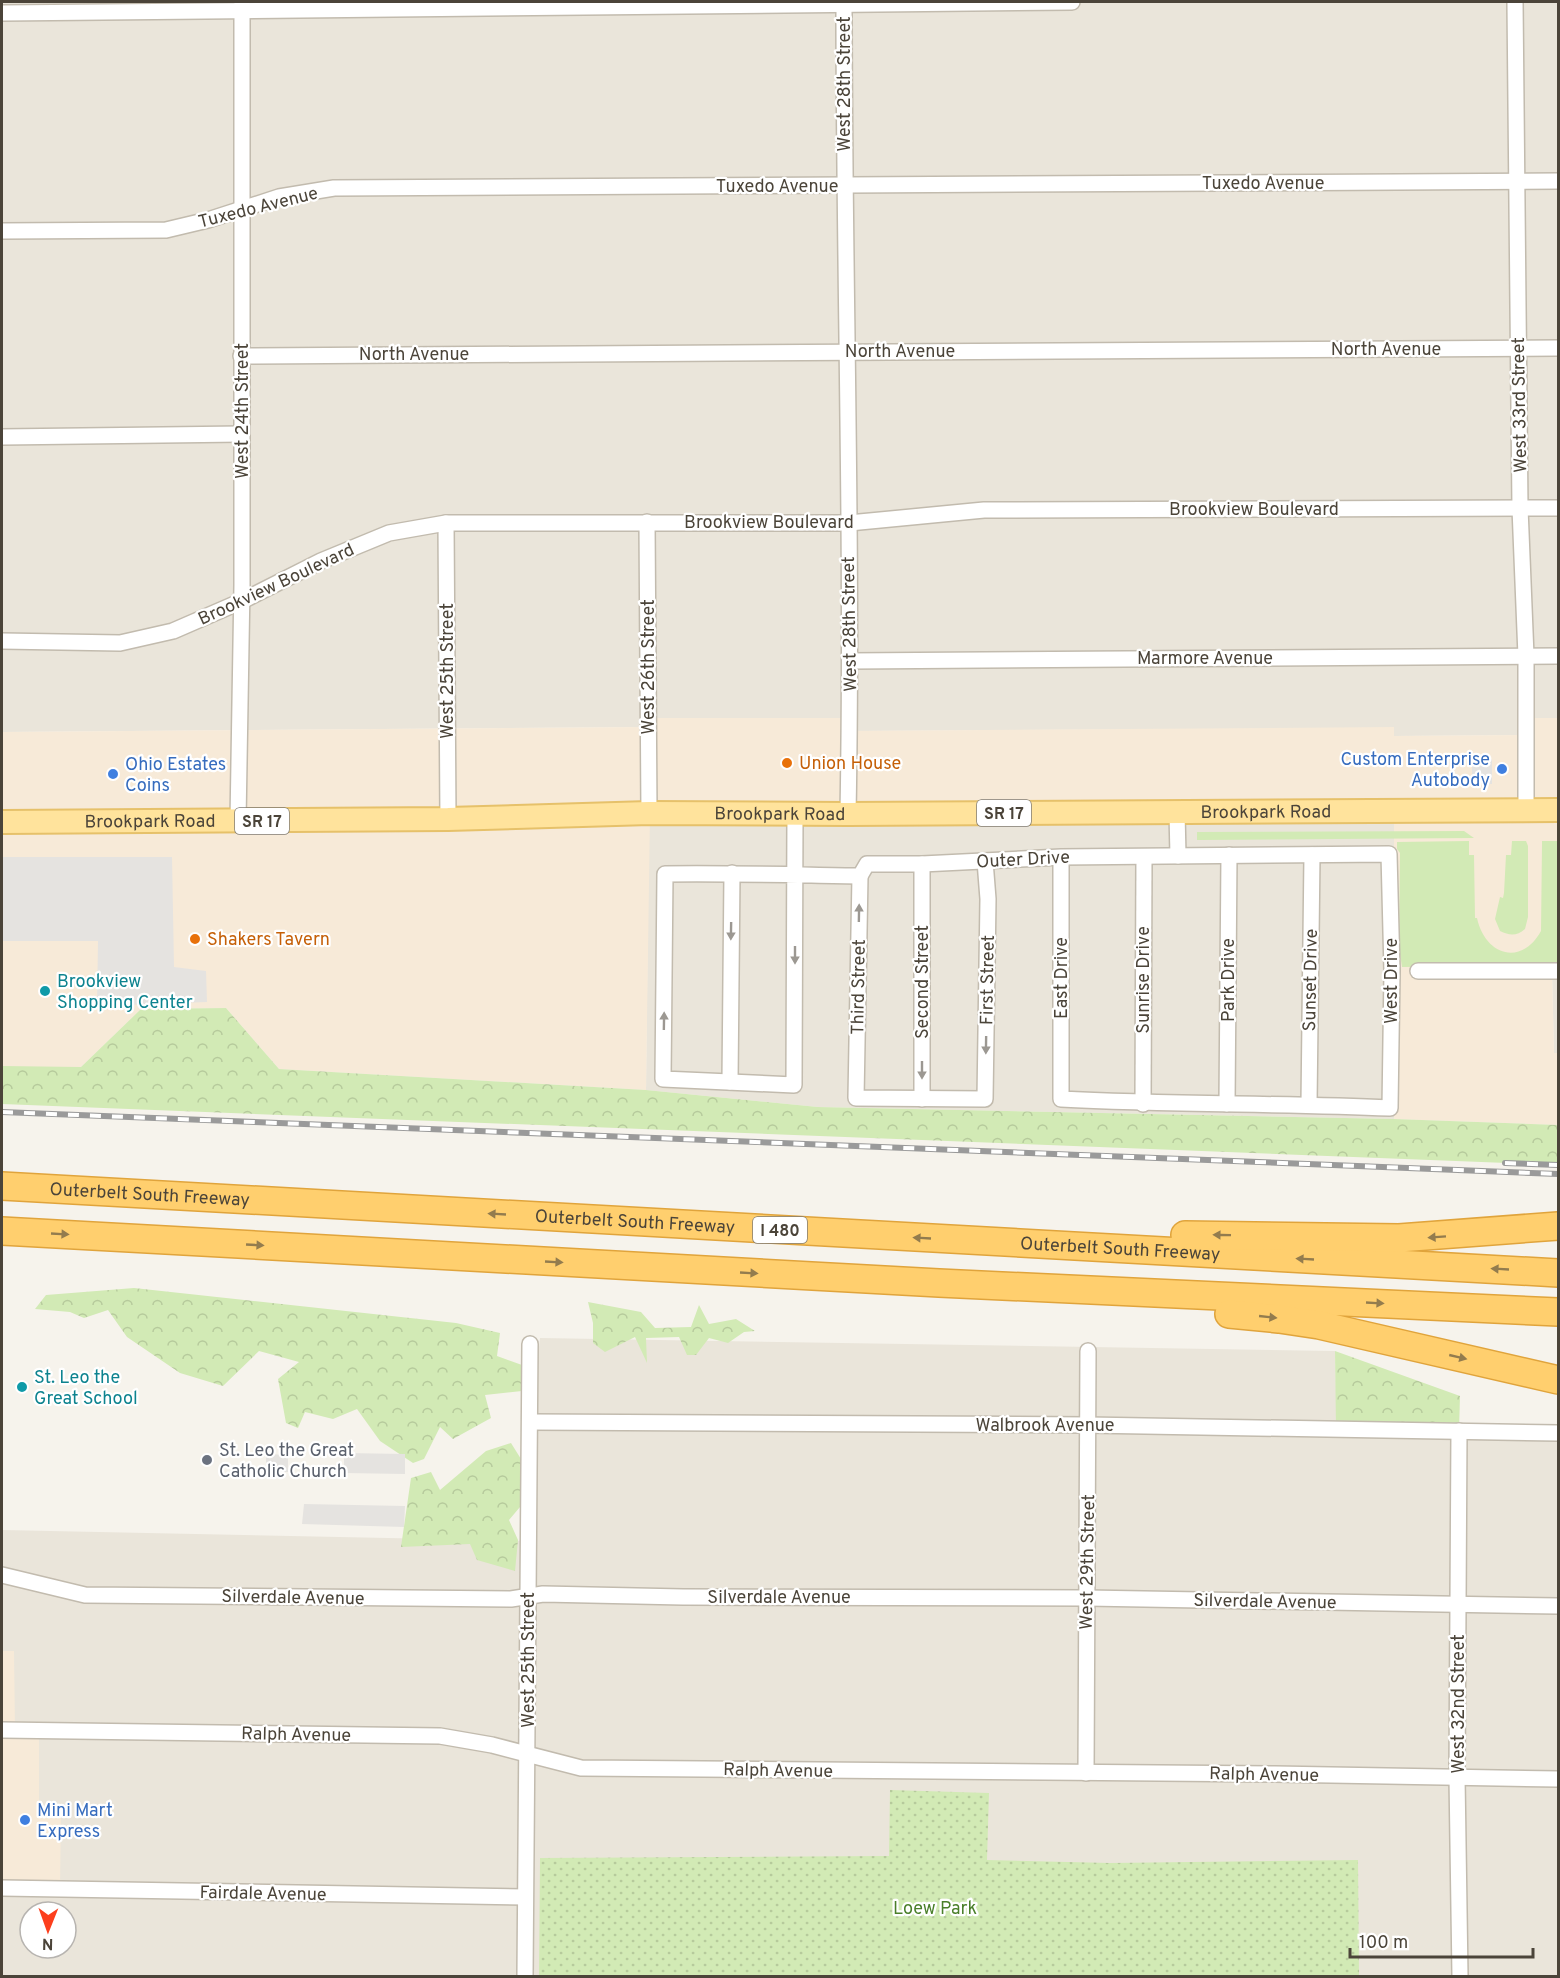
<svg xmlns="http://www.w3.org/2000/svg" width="1560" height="1978" font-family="Overpass,sans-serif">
<defs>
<pattern id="forest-crowns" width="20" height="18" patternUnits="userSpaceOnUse" patternTransform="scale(1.5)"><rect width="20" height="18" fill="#d2eab5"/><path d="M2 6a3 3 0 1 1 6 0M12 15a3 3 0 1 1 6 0" fill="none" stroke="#b6ca9c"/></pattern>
<pattern id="park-dots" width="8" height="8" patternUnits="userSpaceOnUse" patternTransform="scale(1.5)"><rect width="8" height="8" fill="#d2eab5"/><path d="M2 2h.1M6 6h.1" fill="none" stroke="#b6ca9c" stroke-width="1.8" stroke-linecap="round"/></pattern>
</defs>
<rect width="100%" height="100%" fill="#f6f3ec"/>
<g fill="#eae5da" fill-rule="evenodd">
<polygon points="2,2 1558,2 1558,718 1526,718 1526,735 1394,736 1394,728 850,731 649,727 2,732"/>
<polygon points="1394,810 1394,1119 818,1107 646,1090 649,813"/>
<polygon points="1552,971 1558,971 1558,1053 1554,1053"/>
<path d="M540 1338 1335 1351 1337 1429 1558 1433V1976H2V1888L61 1810 39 1809V1731L14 1730V1651H2V1530L529 1541 531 1422ZM30 1912H66V1948H30Z"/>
</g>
<g fill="#f7ead8">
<polygon points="649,718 850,718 850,731 1394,727 1394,736 1526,735 1526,718 1558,718 1558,971 1552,972 1554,1053 1558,1053 1558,1125 1394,1119 1394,811 650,813 646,1090 279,1069 226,1008 141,1009 81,1067 2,1068 2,732 648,727"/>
<polygon points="2,1651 14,1651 15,1730 39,1730 39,1809 61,1810 60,1889 2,1888"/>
</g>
<g fill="#d2eab5">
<polygon points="1464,831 1474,838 1197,840 1197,832"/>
<path d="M1469 841V855H1474L1475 918H1477C1485 955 1521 967 1541 931L1542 844V841H1558V965L1402 967 1399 947 1400 853 1397 849V842Z"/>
<path d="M1512 841H1526L1528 846V917L1525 929C1517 936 1510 936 1500 931L1495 919 1500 897 1503 898 1504 893 1506 855H1511Z"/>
</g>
<g fill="url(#forest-crowns)">
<polygon points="226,1008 279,1069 646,1090 818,1107 1394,1119 1558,1125 1558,1165 2,1104 2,1066 81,1067 141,1009"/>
<polygon points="134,1288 456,1323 500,1333 497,1356 522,1365 522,1391 485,1395 491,1418 453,1439 440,1427 424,1459 413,1463 380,1441 357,1409 333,1419 305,1412 298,1428 286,1423 278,1379 299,1362 259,1351 223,1386 180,1373 127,1337 108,1310 84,1318 70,1312 35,1309 46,1295"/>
<polygon points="588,1302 641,1312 655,1328 691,1327 699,1305 709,1324 736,1319 755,1331 744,1332 728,1343 709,1338 696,1355 687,1355 679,1337 646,1338 647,1363 635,1337 605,1352 593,1343 593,1323"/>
<polygon points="1335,1351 1460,1396 1459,1431 1336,1429"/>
<polygon points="511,1443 521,1459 520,1507 509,1520 518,1540 515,1571 477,1560 470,1544 401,1547 411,1478 431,1472 440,1490 486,1451"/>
</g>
<polygon fill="url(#park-dots)" points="890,1790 989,1793 987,1860 1110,1863 1358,1860 1359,1976 539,1976 540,1858 889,1856"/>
<g fill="#e5e3e0">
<polygon points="1492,759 1492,784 1472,784 1472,760"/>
<polygon points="2,857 172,857 174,967 206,971 207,1002 97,1006 98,941 2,941"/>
<polygon points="344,1453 405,1454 405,1474 344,1473"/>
<polygon points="266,1454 288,1455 288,1472 266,1472"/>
<polygon points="304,1504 405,1506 404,1527 302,1524"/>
</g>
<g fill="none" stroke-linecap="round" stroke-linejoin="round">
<g stroke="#c2bbae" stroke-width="18">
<g id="minor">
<path d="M844 2C844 272 853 543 848 814"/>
<polyline points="1515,2 1520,508 1526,656 1526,809"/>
<polyline points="2,13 1072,2"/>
<polyline points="2,231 166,230 208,220 279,197 334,188 1558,181"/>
<polyline points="241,356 1558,348"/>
<polyline points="2,437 242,434"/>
<polyline points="647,522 649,813"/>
<polyline points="446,523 448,819"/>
<polyline points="2,641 120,643 173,631 242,601 321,561 389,533 446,523 849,523 984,510 1558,508"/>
<polyline points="851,661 1558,656"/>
<polyline points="1177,812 1178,856"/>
<path d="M795 813 794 1085 663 1079 665 874C730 873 795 875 860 876L867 864H922L1061 857 1389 854 1392 971 1390 1108C1280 1103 1171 1105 1061 1099V857"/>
<polyline points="238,821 242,585 242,2"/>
<polyline points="860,876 856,1098 985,1099 988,899 985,861"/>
<polyline points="1418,971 1558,971"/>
<polyline points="730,1082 732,873"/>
<polyline points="922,1099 922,864"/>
<polyline points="1143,1104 1144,857"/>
<polyline points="1227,1104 1229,855"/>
<polyline points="1309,1104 1312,855"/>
<polyline points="531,1422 1088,1425 1558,1433"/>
<polyline points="1459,1431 1457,1777 1460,1976"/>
<polyline points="2,1575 85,1595 511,1599 543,1594 683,1597 1087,1598 1558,1606"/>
<polyline points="2,1730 440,1736 492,1745 581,1768 1275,1774 1558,1779"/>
<polyline points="1086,1773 1088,1351"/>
<polyline points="2,1888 525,1897"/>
<polyline points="525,1976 530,1344"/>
</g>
</g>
<g stroke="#e6c16a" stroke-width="26">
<g id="primary">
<path id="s1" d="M2 822 448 819 649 813 848 814 1558 810"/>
</g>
</g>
<g stroke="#e0a43c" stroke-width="30">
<g id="motorway">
<path id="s2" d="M2 1186 1558 1273"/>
<polyline points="2,1231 939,1283 1558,1312"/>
<polyline points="1185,1235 1399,1238 1558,1226"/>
<polyline points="1229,1314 1279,1319 1319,1325 1558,1380"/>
</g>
</g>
<use href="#minor" stroke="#fff" stroke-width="15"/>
<use href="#primary" stroke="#ffe39c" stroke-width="22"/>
<use href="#motorway" stroke="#ffcf6e" stroke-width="27"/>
<g stroke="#9a9a9a" stroke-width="6">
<g id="rail">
<polyline points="2,1112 1558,1174"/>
<polyline points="1505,1163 1558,1165"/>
</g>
</g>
<use href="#rail" stroke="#fff" stroke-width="4" stroke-dasharray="11" stroke-linecap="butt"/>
</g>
<defs><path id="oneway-solid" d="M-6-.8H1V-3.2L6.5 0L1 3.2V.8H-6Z" transform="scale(1.5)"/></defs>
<g fill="#9c9892">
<use href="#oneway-solid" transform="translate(859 913) rotate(-89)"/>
<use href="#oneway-solid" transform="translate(731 931) rotate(91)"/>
<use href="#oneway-solid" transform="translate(795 955) rotate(90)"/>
<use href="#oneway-solid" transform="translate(664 1021) rotate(-89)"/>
<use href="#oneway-solid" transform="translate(986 1045) rotate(91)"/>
<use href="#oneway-solid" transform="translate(922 1070) rotate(90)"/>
</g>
<g fill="#937c4e">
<use href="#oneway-solid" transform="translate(497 1214) rotate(-177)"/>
<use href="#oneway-solid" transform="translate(60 1234) rotate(3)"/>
<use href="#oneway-solid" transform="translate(1222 1235) rotate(-179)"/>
<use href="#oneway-solid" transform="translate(1437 1237) rotate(176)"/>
<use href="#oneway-solid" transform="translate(922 1238) rotate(-177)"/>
<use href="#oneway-solid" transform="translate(255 1245) rotate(3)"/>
<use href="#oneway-solid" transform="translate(1305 1259) rotate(-177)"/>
<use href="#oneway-solid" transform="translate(554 1262) rotate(3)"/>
<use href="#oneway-solid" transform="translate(1500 1269) rotate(-177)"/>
<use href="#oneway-solid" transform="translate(749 1273) rotate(3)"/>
<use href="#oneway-solid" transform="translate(1375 1303) rotate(3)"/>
<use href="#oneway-solid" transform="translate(1268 1317) rotate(6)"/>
<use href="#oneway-solid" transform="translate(1458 1357) rotate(13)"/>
</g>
<g fill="#e8710a" stroke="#fff" stroke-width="2">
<circle cx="787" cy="763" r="6"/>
<circle cx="195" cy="939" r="6"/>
</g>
<g fill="#3f7fe0" stroke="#fff" stroke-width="2">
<circle cx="1502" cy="769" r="6"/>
<circle cx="113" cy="774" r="6"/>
<circle cx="25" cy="1820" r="6"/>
</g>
<g fill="#0f9aa8" stroke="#fff" stroke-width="2">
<circle cx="45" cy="991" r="6"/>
<circle cx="22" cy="1387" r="6"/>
</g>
<circle fill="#6b7280" stroke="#fff" stroke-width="2" cx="207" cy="1460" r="6"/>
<g text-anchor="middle" stroke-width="4.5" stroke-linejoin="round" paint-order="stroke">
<g fill="#fff" stroke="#817c74" stroke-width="1.5">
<rect x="977" y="800" width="54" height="26" rx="4.5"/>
<rect x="235" y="808" width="54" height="26" rx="4.5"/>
<rect x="753" y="1217" width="54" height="26" rx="4.5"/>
</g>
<g font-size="16" font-weight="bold" fill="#4b4439">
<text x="1004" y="819">SR 17</text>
<text x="262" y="827">SR 17</text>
<text x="780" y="1236">I 480</text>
</g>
<g font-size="18" fill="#4b4439" stroke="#fff">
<text transform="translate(844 84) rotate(-90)" y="6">West 28th Street</text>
<text x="1263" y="189">Tuxedo Avenue</text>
<text x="777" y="192">Tuxedo Avenue</text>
<text transform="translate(258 207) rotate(-14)" y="6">Tuxedo Avenue</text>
<text x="1386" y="355">North Avenue</text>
<text x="900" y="357">North Avenue</text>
<text x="414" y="360">North Avenue</text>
<text transform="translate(1519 405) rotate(-91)" y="6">West 33rd Street</text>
<text transform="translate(242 411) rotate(-90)" y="6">West 24th Street</text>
<text x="1254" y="515">Brookview Boulevard</text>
<text x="769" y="528">Brookview Boulevard</text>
<text transform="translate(276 584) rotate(-25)" y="6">Brookview Boulevard</text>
<text transform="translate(849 624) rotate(-91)" y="6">West 28th Street</text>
<text x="1205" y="664">Marmore Avenue</text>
<text transform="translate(648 667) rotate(-90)" y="6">West 26th Street</text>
<text transform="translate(447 671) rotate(-90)" y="6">West 25th Street</text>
<text dy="6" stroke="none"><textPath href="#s1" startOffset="1264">Brookpark Road</textPath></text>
<text dy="6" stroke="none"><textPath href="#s1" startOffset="778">Brookpark Road</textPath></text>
<text dy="6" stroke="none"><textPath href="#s1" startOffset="148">Brookpark Road</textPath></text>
<text transform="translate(1023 859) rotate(-3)" y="6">Outer Drive</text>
<text transform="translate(1061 978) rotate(-90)" y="6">East Drive</text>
<text transform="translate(987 980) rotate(-89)" y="6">First Street</text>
<text transform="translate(1143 980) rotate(-90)" y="6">Sunrise Drive</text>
<text transform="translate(1228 980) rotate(-90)" y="6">Park Drive</text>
<text transform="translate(1310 980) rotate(-89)" y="6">Sunset Drive</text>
<text transform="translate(1391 981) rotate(-90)" y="6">West Drive</text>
<text transform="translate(922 982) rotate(-90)" y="6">Second Street</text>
<text transform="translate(858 987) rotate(-89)" y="6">Third Street</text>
<text dy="6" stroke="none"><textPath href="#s2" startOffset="148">Outerbelt South Freeway</textPath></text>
<text dy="6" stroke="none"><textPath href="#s2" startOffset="634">Outerbelt South Freeway</textPath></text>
<text dy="6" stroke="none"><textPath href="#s2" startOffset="1120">Outerbelt South Freeway</textPath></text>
<text x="1045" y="1431">Walbrook Avenue</text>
<text transform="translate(1087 1562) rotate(-89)" y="6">West 29th Street</text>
<text transform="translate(293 1597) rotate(1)" y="6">Silverdale Avenue</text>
<text x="779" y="1603">Silverdale Avenue</text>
<text transform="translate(1265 1601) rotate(1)" y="6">Silverdale Avenue</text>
<text transform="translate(528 1660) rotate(-90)" y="6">West 25th Street</text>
<text transform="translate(1458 1704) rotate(-90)" y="6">West 32nd Street</text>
<text transform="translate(296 1734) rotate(1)" y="6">Ralph Avenue</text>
<text transform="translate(778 1770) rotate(1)" y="6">Ralph Avenue</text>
<text transform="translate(1264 1774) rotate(1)" y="6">Ralph Avenue</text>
<text transform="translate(263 1893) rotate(1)" y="6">Fairdale Avenue</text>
</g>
<g font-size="18" fill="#366cbe" stroke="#fff" text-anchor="start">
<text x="1490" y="765" text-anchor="end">Custom Enterprise<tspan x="1490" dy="21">Autobody</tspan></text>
<text x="125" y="770">Ohio Estates<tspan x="125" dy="21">Coins</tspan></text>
<text x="37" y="1816">Mini Mart<tspan x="37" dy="21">Express</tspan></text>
</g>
<g font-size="18" fill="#c56008" stroke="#fff" text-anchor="start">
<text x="799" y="769">Union House</text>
<text x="207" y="945">Shakers Tavern</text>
</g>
<g font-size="18" fill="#0d838f" stroke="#fff" text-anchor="start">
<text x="57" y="987">Brookview<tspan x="57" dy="21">Shopping Center</tspan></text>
<text x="34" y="1383">St. Leo the<tspan x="34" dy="21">Great School</tspan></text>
</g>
<g font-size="18" fill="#5b616d" stroke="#fff" text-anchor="start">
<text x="219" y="1456">St. Leo the Great<tspan x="219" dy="21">Catholic Church</tspan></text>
</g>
<g font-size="18" fill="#4a7f2a" stroke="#fff">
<text x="935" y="1914">Loew Park</text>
</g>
</g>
<rect width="1560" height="1978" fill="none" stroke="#4b4439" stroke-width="6"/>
<g transform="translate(48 1930) rotate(181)"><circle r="28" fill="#ffffff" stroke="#b7b4b0" stroke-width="1.5"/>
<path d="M0-4.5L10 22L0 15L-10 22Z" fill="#fc3f1d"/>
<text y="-9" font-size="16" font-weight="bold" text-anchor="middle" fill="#4b4439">N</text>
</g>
<path d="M1350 1948v9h183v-9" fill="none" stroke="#4b4439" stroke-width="3"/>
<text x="1359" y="1948" font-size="18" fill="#4b4439" stroke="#ffffff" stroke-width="4.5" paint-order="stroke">100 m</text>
</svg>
